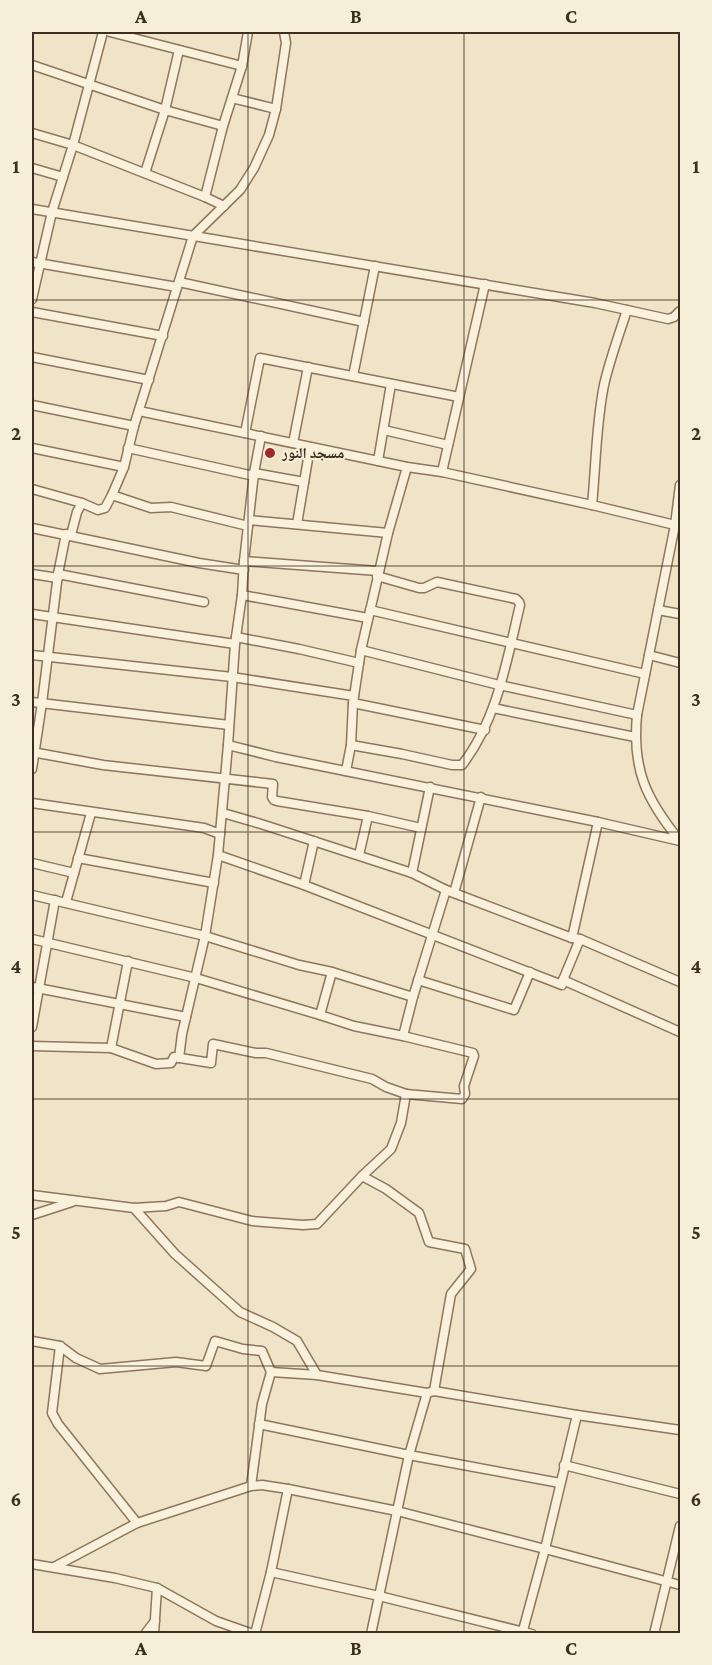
<svg xmlns="http://www.w3.org/2000/svg" width="712" height="1665" font-family="'Crimson Pro','Noto Naskh Arabic',serif">
<rect width="100%" height="100%" fill="#f0e4c8"/>
<g fill="none" stroke-linecap="round" stroke-linejoin="round">
<g stroke="#8d765c" stroke-width="11">
<g id="minor">
<polyline points="110,32 242,66"/>
<polyline points="179,50 165,110 223,126"/>
<polyline points="32,65 165,110 145,173"/>
<polyline points="232,98 276,109"/>
<polyline points="32,133 73,145 205,197 224,206"/>
<polyline points="32,168 63,177"/>
<polyline points="205,197 223,126 242,66 248,32"/>
<polyline points="32,209 595,303 668,319 674,317 680,311"/>
<polyline points="32,262 177,287"/>
<polyline points="179,282 364,322"/>
<polyline points="32,299 52,212 73,145 103,32"/>
<polyline points="32,312 163,336"/>
<polyline points="32,357 149,380"/>
<polyline points="353,376 375,266"/>
<polyline points="32,405 134,426"/>
<polyline points="139,411 407,467 442,472 592,505 675,525"/>
<polyline points="384,430 448,445"/>
<polyline points="245,433 260,358 459,397"/>
<polyline points="293,443 308,367"/>
<polyline points="32,448 124,467"/>
<polyline points="128,448 254,476"/>
<polyline points="378,461 391,384"/>
<polyline points="442,472 485,284"/>
<polyline points="254,473 304,482"/>
<path d="M680 485 675 525 637 715C632 770 646 799 680 841"/>
<polyline points="32,489 82,503 98,510 105,508 112,495 124,467 134,426 193,236 240,190 254,168 269,135 276,109 286,43 284,32"/>
<polyline points="112,495 151,508 171,507 248,526"/>
<path d="M592 505C596 465 596 424 604 385 610 359 619 335 627 310"/>
<polyline points="249,520 388,533"/>
<polyline points="297,524 310,447"/>
<polyline points="32,528 199,563 244,570"/>
<polyline points="71,535 77,512 82,503"/>
<polyline points="244,561 378,571"/>
<polyline points="32,574 58,578"/>
<polyline points="58,574 204,602"/>
<polyline points="242,595 368,618"/>
<polyline points="370,610 645,674"/>
<polyline points="658,610 680,614"/>
<polyline points="32,614 235,644"/>
<polyline points="236,637 299,649 359,663"/>
<polyline points="361,650 499,685 637,715"/>
<polyline points="32,655 232,677 354,696"/>
<polyline points="649,655 680,663"/>
<polyline points="32,702 229,725"/>
<polyline points="353,703 485,730"/>
<polyline points="493,708 635,737"/>
<polyline points="228,745 276,757 598,822 680,841"/>
<path d="M351 745 402 754 452 765H462C497 720 507 660 520 605L519 602 516 599 437 582 424 588H419L377 576"/>
<polyline points="32,752 103,765 273,784 272,797 274,800 277,801 368,816 421,828"/>
<polyline points="32,769 42,703 58,574 66,534"/>
<polyline points="346,771 351,745 353,703 361,650 388,533 407,467"/>
<polyline points="32,803 204,828 220,834"/>
<polyline points="223,813 261,824 412,873 446,890 572,938 580,939 680,982"/>
<polyline points="218,855 304,885 562,985 563,980 680,1032"/>
<polyline points="359,855 368,816"/>
<polyline points="78,858 214,883"/>
<polyline points="32,863 74,873"/>
<polyline points="412,873 430,787"/>
<polyline points="304,885 314,841"/>
<polyline points="454,893 481,797"/>
<polyline points="32,895 205,936 299,965 332,972 413,997"/>
<polyline points="66,902 91,813"/>
<polyline points="572,938 598,822"/>
<polyline points="32,939 196,978 320,1015 354,1026 403,1036 413,997 446,890"/>
<polyline points="418,980 514,1010 530,972"/>
<polyline points="563,980 580,939"/>
<polyline points="32,987 186,1017"/>
<polyline points="320,1015 332,972"/>
<polyline points="32,1027 55,900"/>
<polyline points="32,1046 111,1048 128,961"/>
<polyline points="111,1048 156,1064 171,1063 174,1057 211,1063 213,1044 256,1053 266,1053 372,1079 386,1087 406,1094"/>
<polyline points="179,1058 182,1034 205,936 218,855 228,745 235,644 242,595 244,561 254,473 261,436"/>
<polyline points="362,1176 391,1149 401,1123 406,1094 462,1099 465,1094 464,1086 474,1056 473,1053 403,1036"/>
<polyline points="32,1195 134,1208 166,1206 179,1202 252,1221 303,1225 317,1224 362,1176 386,1189 419,1213 429,1242 465,1249 471,1269 451,1294 434,1391"/>
<polyline points="134,1208 175,1254 240,1312 273,1327 297,1341 317,1375"/>
<polyline points="32,1215 72,1202"/>
<polyline points="32,1341 60,1346 76,1358 100,1369 176,1362 206,1366 215,1341 243,1349 262,1351 271,1372 262,1404 251,1486"/>
<polyline points="60,1346 52,1413 58,1424 137,1523"/>
<polyline points="271,1372 317,1375 427,1393 434,1391 577,1415 680,1430"/>
<polyline points="259,1424 409,1455 560,1483"/>
<polyline points="564,1465 680,1494"/>
<polyline points="32,1564 115,1578 157,1588 216,1621 253,1634"/>
<polyline points="54,1567 137,1523 251,1486 262,1485 288,1489 397,1511 545,1549 680,1585"/>
<polyline points="271,1572 379,1596 532,1634"/>
<polyline points="145,1634 155,1621"/>
<polyline points="154,1634 157,1588"/>
<polyline points="255,1634 271,1572 288,1489"/>
<polyline points="371,1634 409,1455 427,1393"/>
<polyline points="522,1634 545,1549 577,1415"/>
<polyline points="654,1634 680,1526"/>
</g>
</g>
<use href="#minor" stroke="#faf1dc" stroke-width="8"/>
</g>
<path fill="none" stroke="#3d2e20" stroke-width="1.5" stroke-opacity="0.55" d="M248 32V1634M464 32V1634M32 300H680M32 566H680M32 832H680M32 1099H680M32 1366H680"/>
<circle fill="#9e2a2b" stroke="#f7eed8" stroke-width="2" cx="270" cy="453" r="6"/>
<g text-anchor="middle" stroke-width="4.5" stroke-linejoin="round" paint-order="stroke">
<g font-size="15" font-weight="bold" fill="#3d2e20" stroke="#f7eed8" text-anchor="start">
<text x="282" y="458">مسجد النور</text>
</g>
</g>
<rect width="712" height="1665" fill="none" stroke="#f7eed8" stroke-width="66"/>
<rect x="33" y="33" width="646" height="1599" fill="none" stroke="#3d2e20" stroke-width="2"/>
<g font-size="20" text-anchor="middle" font-weight="bold" fill="#3d2e20">
<text x="141" y="23">A</text>
<text x="356" y="23">B</text>
<text x="571" y="23">C</text>
<text x="16" y="173">1</text>
<text x="696" y="173">1</text>
<text x="16" y="440">2</text>
<text x="696" y="440">2</text>
<text x="16" y="706">3</text>
<text x="696" y="706">3</text>
<text x="16" y="973">4</text>
<text x="696" y="973">4</text>
<text x="16" y="1239">5</text>
<text x="696" y="1239">5</text>
<text x="16" y="1506">6</text>
<text x="696" y="1506">6</text>
<text x="141" y="1655">A</text>
<text x="356" y="1655">B</text>
<text x="571" y="1655">C</text>
</g>
</svg>
